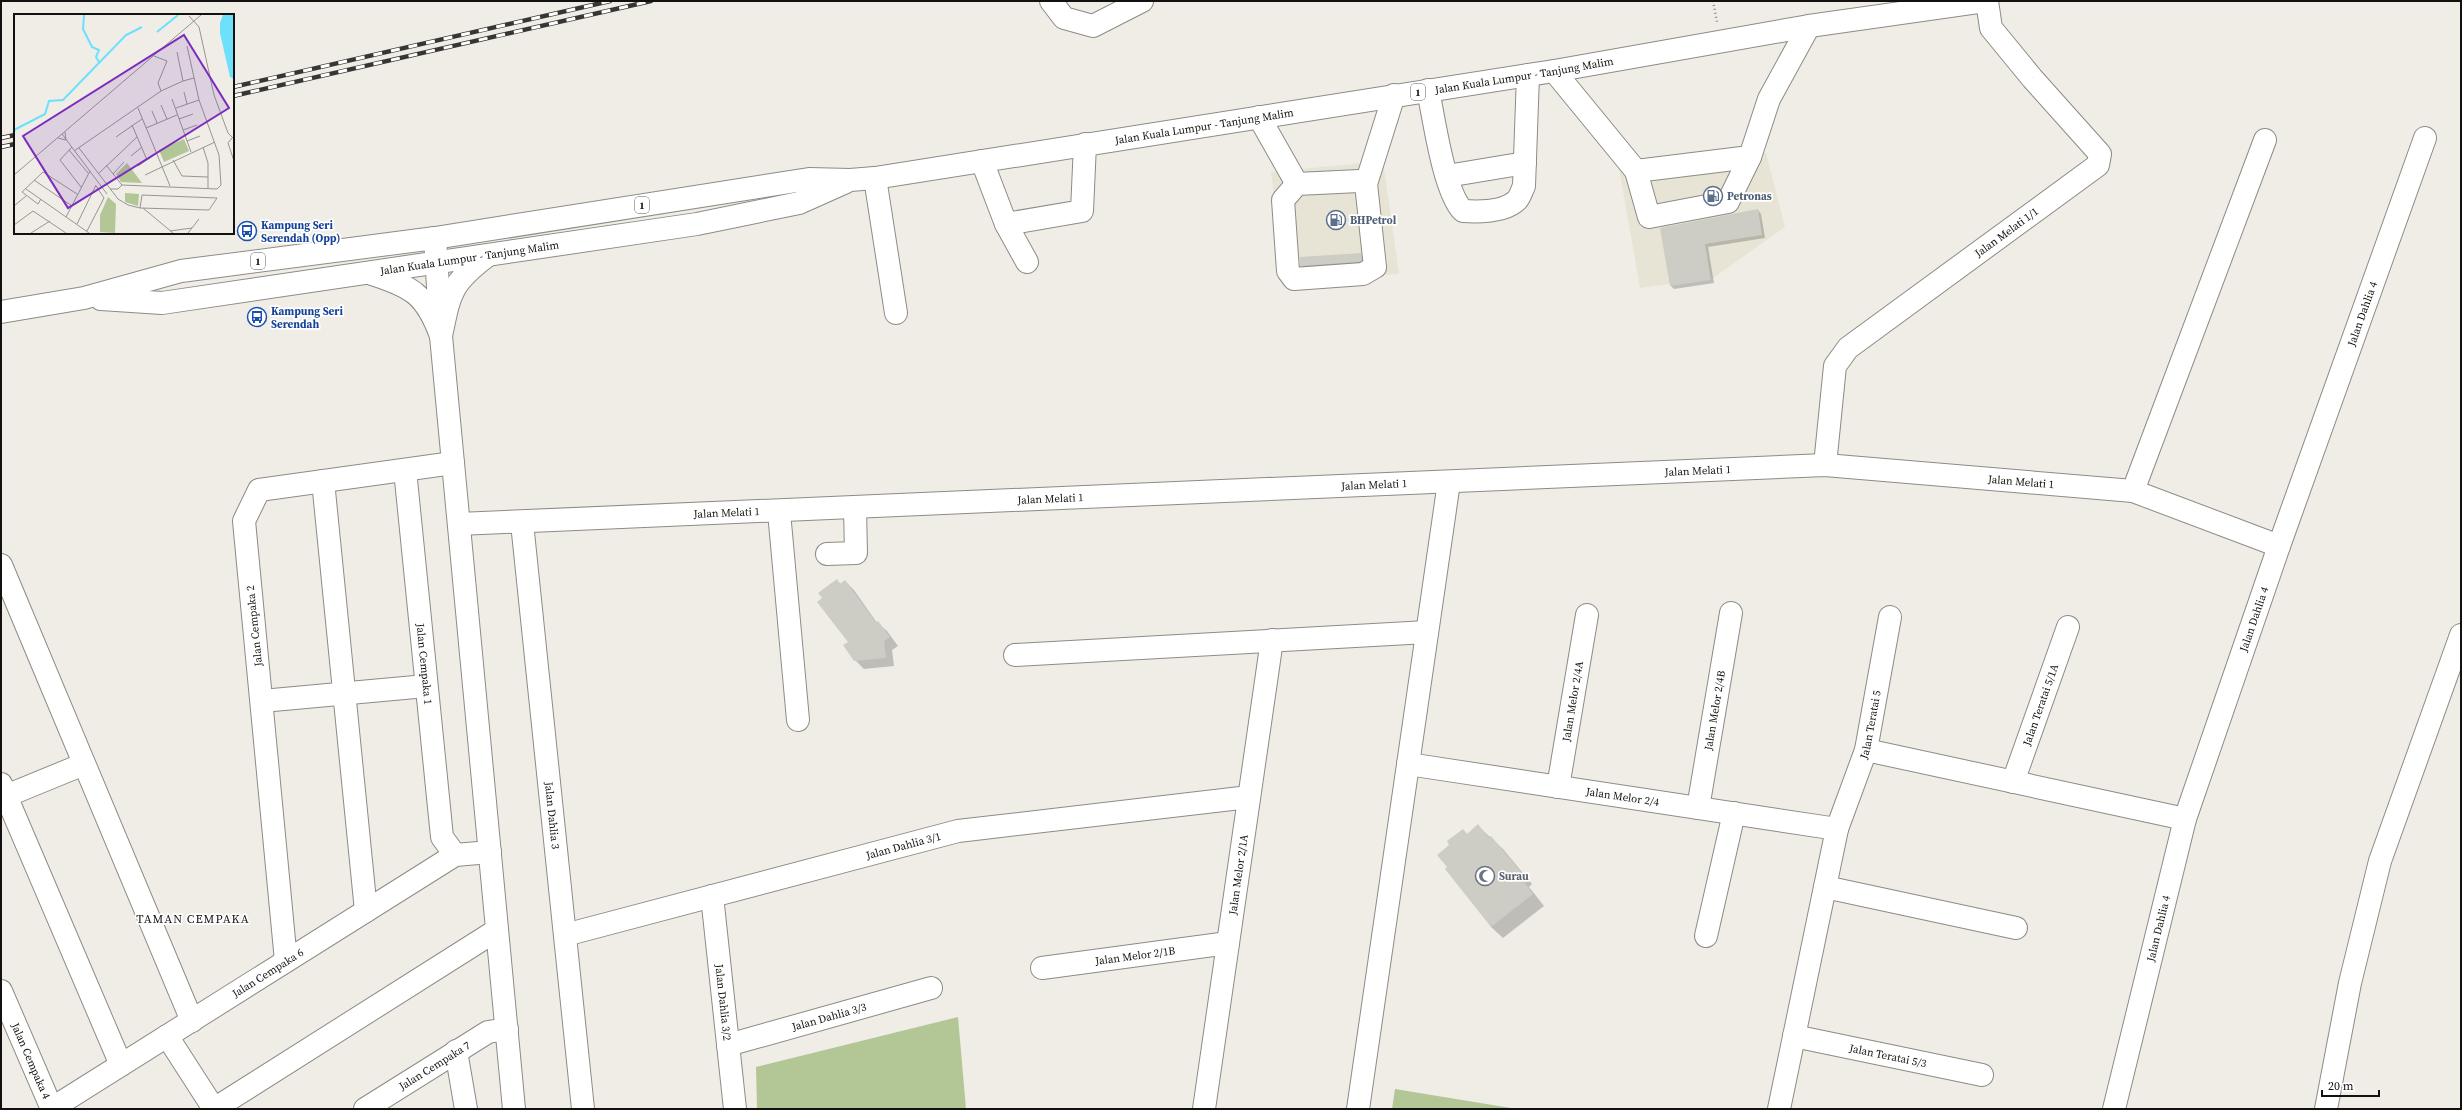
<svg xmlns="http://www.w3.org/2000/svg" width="2462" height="1110" font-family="'Source Serif 4',serif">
<rect width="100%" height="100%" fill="#efede6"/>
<g fill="#e7e4d5">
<polygon points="1766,153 1785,227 1713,278 1640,288 1619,168"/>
<polygon points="1383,161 1399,274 1285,283 1271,172"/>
</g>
<g fill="#b3c796">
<polygon points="958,1017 966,1109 757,1109 756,1067"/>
<polygon points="1395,1089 1517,1109 1392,1109"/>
</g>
<g fill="#0003">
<polygon points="1758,210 1761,214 1765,238 1708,247 1714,283 1674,289 1671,286 1661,228"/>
<polygon points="1361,254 1364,263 1304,268 1301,266"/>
<polygon points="837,581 841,584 845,581 854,590 877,623 887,631 898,646 892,650 894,666 864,669 855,660"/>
<polygon points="1478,826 1503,849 1532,884 1529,887 1544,906 1503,938 1491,927 1467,835"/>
</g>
<g fill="#cdccc5">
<polygon points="1758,209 1762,235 1705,244 1711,280 1670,286 1660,228"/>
<polygon points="1361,253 1362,260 1359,262 1300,266 1300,257"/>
<polygon points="837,579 840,584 845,580 876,623 878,621 890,637 884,641 886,658 854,661 843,645 848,642 817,602 822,598 818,593"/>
<polygon points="1478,824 1489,838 1491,836 1521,872 1518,874 1533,894 1491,927 1445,869 1447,867 1437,855 1449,845 1447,841 1463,829 1467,834"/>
</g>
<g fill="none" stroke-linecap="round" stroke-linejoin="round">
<g stroke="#8d8b85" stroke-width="24">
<g id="minor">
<polyline points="1051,1 1064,18 1093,26 1142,1"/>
<polyline points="1554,71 1636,171 1750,157 1769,99 1809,26"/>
<path d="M1428 90C1434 119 1444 192 1463 211 1479 212 1505 212 1517 200 1520 197 1522 190 1524 186L1528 75"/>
<polyline points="1259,117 1297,184"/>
<polyline points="982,161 1006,224 1027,262"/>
<polyline points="1636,171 1649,217 1728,202 1750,157"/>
<polyline points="1447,176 1525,163"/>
<polyline points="875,178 896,313"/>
<polygon points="1359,181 1366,184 1375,267 1363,274 1294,279 1288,271 1283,200 1297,184"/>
<polyline points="1366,184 1394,95"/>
<polyline points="1006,224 1082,211 1085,144"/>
<polyline points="435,238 441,336 514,1109"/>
<path id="s1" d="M1825 465 1835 366 1848 348 2098 165 2100 154 2032 78 1991 28 1987 1"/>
<path id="s2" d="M405 470 442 837 455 855"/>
<polyline points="323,481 366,911"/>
<polyline points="2133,491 2265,140"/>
<polyline points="779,512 798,720"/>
<path id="s3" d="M522 523 583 1109"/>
<path id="s4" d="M459 524 1825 465 2133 491 2279 546"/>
<polyline points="827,554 856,553 855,508"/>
<polyline points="1,565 192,1021"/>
<polyline points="1015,655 1427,632"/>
<polyline points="262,701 426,686"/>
<polyline points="1866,750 2185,819"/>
<path id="s5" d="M1408 764 1837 829"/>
<path id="s6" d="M2013 782 2068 627"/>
<polyline points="1,784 121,1065"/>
<path id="s7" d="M1558 787 1587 615"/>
<polyline points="1,798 84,764"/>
<path id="s8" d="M1698 808 1731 613"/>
<polyline points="1825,887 2016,928"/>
<path id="s9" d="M712 896 735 1109"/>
<path id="s10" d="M565 935 958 831 1249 797"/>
<polyline points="1706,936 1734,813"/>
<polyline points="286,961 244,521 259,490 453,463"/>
<path id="s11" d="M1042 968 1228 943"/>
<path id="s12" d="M1 991 52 1109"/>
<polyline points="167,1036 214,1109"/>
<path id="s13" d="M1794 1036 1982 1075"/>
<path id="s14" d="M728 1045 931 988"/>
<polyline points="456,1051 466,1109"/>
<path id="s15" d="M51 1109 455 855 490 852"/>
<polyline points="214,1109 497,930"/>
<path id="s16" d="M365 1109 488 1032 507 1029"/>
<path id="s17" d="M1204 1109 1272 640"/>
<polyline points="1358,1109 1449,482"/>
<path id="s18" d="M1779 1109 1837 829 1866 750 1890 617"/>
<path id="s19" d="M2114 1109 2185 819 2279 546 2425 138"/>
<polyline points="2326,1109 2350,983 2380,861 2461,635"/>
</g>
</g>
<g stroke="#8d8b85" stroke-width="24">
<g id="major">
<path d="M372 274C413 287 426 295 441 336"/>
<path id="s20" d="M101 299 162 303 697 224 799 203 846 182"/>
<path id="s21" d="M1 312 84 298 181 271 435 238 809 179 850 180 875 178 1554 71 1809 26 1985 1"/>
<path d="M441 336C450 293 450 284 487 256"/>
</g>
</g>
<polyline stroke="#898883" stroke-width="2.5" stroke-dasharray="1 3" stroke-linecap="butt" points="1713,1 1717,22"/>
<use href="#minor" stroke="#fff" stroke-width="22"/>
<use href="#major" stroke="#fff" stroke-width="22"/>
<g stroke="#373633" stroke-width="4.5">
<g id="rail">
<polyline points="233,87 610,1"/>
<polyline points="233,96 651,1"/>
<polyline points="1,138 15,135"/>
<polyline points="1,147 15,144"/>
</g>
</g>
<use href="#rail" stroke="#fff" stroke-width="3" stroke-dasharray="9" stroke-linecap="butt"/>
</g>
<defs>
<g id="fuel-ring" transform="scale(1)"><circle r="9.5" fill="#fff" stroke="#5c6f8a" stroke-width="1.5"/><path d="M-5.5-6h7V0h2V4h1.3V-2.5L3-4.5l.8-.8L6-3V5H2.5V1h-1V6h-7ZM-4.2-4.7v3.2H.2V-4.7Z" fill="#5c6f8a"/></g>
<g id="bus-ring" transform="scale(1)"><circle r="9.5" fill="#fff" stroke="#1a4fb4" stroke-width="1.5"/><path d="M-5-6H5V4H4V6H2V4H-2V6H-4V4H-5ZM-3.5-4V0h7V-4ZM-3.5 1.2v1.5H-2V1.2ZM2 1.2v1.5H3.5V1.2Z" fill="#1a4fb4"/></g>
<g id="mosque-ring" transform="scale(1)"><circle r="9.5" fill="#fff" stroke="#6b7280" stroke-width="1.5"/><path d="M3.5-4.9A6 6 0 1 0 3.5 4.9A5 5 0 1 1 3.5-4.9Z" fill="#6b7280"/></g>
</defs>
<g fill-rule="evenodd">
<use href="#fuel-ring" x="1713" y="196"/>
<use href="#fuel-ring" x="1336" y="220"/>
<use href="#bus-ring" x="247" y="231"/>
<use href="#bus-ring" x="257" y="317"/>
<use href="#mosque-ring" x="1485" y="876"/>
</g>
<g text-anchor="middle" stroke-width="3.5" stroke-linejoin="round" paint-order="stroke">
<g fill="#fff" stroke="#595857" stroke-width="1">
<rect x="1411" y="84" width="14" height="16" rx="3"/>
<rect x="635" y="197" width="14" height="16" rx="3"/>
<rect x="251" y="253" width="14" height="16" rx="3"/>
</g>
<g font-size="10" font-weight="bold" fill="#12110f">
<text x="1418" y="96">1</text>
<text x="642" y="209">1</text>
<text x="258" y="265">1</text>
</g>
<g font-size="11" fill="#12110f" stroke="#fff">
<text dy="4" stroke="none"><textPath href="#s21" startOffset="1543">Jalan Kuala Lumpur - Tanjung Malim</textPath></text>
<text dy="4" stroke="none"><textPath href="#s21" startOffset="1219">Jalan Kuala Lumpur - Tanjung Malim</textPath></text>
<text dy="4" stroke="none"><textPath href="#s1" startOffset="318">Jalan Melati 1/1</textPath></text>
<text dy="4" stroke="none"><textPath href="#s20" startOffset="372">Jalan Kuala Lumpur - Tanjung Malim</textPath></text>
<text dy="4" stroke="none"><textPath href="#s19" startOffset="834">Jalan Dahlia 4</textPath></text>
<text dy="4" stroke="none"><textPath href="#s4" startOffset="1240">Jalan Melati 1</textPath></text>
<text dy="4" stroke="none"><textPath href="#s4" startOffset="1564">Jalan Melati 1</textPath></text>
<text dy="4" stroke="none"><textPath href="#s4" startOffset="916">Jalan Melati 1</textPath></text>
<text dy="4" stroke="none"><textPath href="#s4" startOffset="592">Jalan Melati 1</textPath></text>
<text dy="4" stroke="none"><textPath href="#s4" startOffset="268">Jalan Melati 1</textPath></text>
<text dy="4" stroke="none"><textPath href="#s19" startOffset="510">Jalan Dahlia 4</textPath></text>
<text transform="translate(254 626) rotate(-96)" y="4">Jalan Cempaka 2</text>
<text dy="4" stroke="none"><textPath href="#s2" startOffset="195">Jalan Cempaka 1</textPath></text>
<text dy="4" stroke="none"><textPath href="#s7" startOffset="87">Jalan Melor 2/4A</textPath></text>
<text dy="4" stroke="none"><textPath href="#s6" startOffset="82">Jalan Teratai 5/1A</textPath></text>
<text dy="4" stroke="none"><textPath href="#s8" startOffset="99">Jalan Melor 2/4B</textPath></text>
<text dy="4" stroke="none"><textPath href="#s18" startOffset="396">Jalan Teratai 5</textPath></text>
<text dy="4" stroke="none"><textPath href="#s5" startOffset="217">Jalan Melor 2/4</textPath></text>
<text dy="4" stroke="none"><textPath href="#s3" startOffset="294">Jalan Dahlia 3</textPath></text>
<text dy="4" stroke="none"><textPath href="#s10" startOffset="350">Jalan Dahlia 3/1</textPath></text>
<text dy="4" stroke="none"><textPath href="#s17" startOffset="237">Jalan Melor 2/1A</textPath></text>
<text dy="4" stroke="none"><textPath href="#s19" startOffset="186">Jalan Dahlia 4</textPath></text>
<text dy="4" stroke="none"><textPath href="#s11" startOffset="94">Jalan Melor 2/1B</textPath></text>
<text dy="4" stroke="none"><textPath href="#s15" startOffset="256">Jalan Cempaka 6</textPath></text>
<text dy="4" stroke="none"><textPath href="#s9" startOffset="107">Jalan Dahlia 3/2</textPath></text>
<text dy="4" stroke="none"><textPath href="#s14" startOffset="105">Jalan Dahlia 3/3</textPath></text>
<text dy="4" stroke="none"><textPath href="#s13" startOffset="96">Jalan Teratai 5/3</textPath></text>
<text dy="4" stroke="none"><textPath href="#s12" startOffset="76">Jalan Cempaka 4</textPath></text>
<text dy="4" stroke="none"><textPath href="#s16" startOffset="82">Jalan Cempaka 7</textPath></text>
</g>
<g font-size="11" font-weight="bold" fill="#4e5e75" stroke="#fff" text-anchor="start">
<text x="1727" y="200">Petronas</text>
<text x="1350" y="224">BHPetrol</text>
</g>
<g font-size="11" font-weight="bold" fill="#164399" stroke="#fff" text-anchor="start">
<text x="261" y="229">Kampung Seri<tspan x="261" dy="13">Serendah (Opp)</tspan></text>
<text x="271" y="315">Kampung Seri<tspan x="271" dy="13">Serendah</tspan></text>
</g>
<g font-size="11" font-weight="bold" fill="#5b616d" stroke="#fff" text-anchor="start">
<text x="1499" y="880">Surau</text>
</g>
<g font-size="12" letter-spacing="1" fill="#12110f" stroke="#fff">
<text x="193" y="923">TAMAN CEMPAKA</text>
</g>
</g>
<g transform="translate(14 14)">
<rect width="220" height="220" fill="#efede6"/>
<path d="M170 125 175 137 150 148 145 136ZM113 149 128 169 107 168 102 160ZM111 179 125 180 124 192 111 188ZM94 183 102 190 101 219 86 218V201Z" fill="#b3c796"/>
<path d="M209 1H220V65L216 63 206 19V9Z" fill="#6de0fc"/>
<path fill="none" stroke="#6de0fc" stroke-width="2" d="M70 1 69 15 78 33 85 36 82 43 85 48M143 18 164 1M0 116 31 100 35 87 49 86 112 21 128 13"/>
<path fill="none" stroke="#979590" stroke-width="1" d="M175 2 185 13 200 81 214 119 220 125M163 38 169 67M140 42 153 47 144 69 147 77M170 78 173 90M158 85 177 138M147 91 153 105M124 94 156 172M162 94 185 86M138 97 143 109M165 105 179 100M118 111 133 146M132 114 163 101M169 116 183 111M48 120 93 180M102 123 128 105M44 124 52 126 51 118M218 124 214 129 220 147M173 127 186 122M58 133 46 146 67 173M189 133 194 149V174M65 134 104 185 114 191 126 194 195 196 203 184 128 181 126 194M55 136 74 159M60 137 147 77 169 67 180 64M117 142 128 133M159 146 168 162 194 163M92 151 108 171M124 152 143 139M84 160 123 123M99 160 110 148M0 161 187 1M131 161 201 128M20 166 58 192M12 175 75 219M96 175H104L108 171 203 175 207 171 205 141 185 86 173 32M27 185 24 190 8 178 29 158 63 180M0 192 12 182M129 194 159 219M52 203 76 157M63 210 82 171M0 211 19 197 52 219M73 217 90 184 82 172M156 217 178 214M17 219 36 207M174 219 185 205"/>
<path fill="#7b2cbf" fill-opacity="0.15" stroke="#7b2cbf" stroke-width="2" d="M170 21 215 94 54 194 9 122Z"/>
<rect width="220" height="220" fill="none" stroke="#12110f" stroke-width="2"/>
</g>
<rect width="2462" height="1110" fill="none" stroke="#12110f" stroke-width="4"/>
<path d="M2322 1090v6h57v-6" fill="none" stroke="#12110f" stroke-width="2"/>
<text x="2328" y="1090" font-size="12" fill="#12110f" stroke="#ffffff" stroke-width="3" paint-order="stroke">20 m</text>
</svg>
